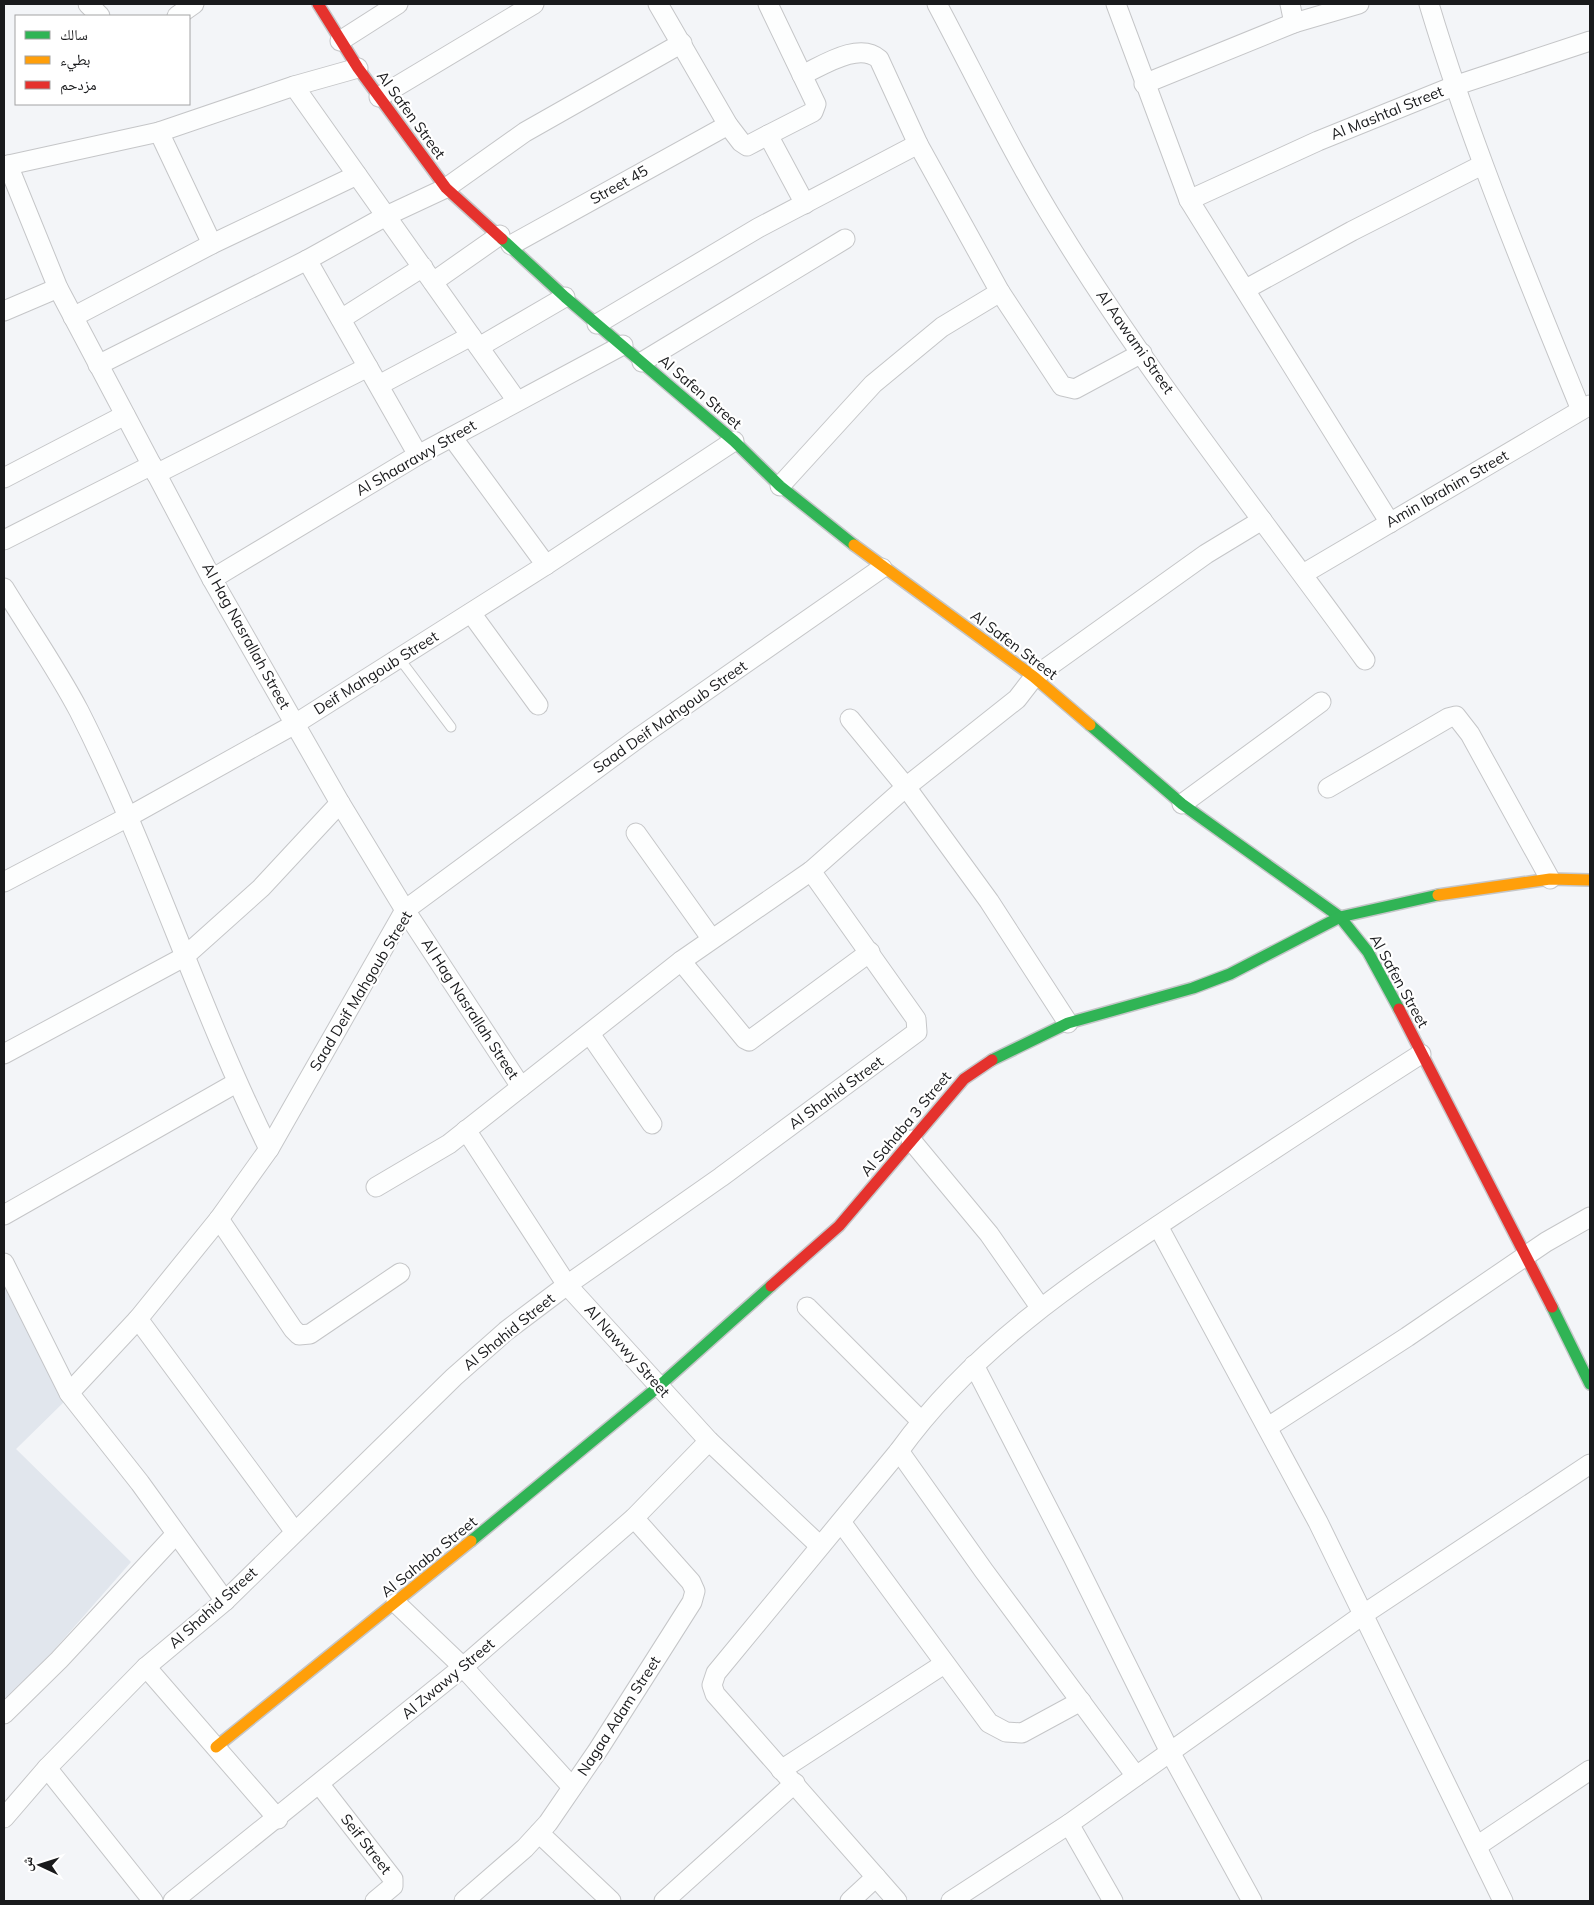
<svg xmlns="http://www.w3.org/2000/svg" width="1594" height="1905" font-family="Mulish,'Noto Naskh Arabic',sans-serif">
<rect width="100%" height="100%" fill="#f3f5f8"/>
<polygon fill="#e1e6ed" points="4,1275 68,1398 16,1449 131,1562 4,1707"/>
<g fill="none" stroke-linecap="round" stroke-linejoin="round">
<g stroke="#c5c6c8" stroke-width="11">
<polyline id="lane" points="399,658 451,727"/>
</g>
<g stroke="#c5c6c8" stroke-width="21">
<g id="street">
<polyline points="88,4 100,16"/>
<polyline points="658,4 728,125 741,142 747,146 768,135"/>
<polyline points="768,4 816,104 813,112 768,135 805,204"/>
<path d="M937 4C977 79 1014 157 1059 229 1151 379 1262 517 1365 660"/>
<polyline points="1116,4 1189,200 1390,523"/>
<polyline points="1290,4 1294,23"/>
<path d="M1429 4C1471 144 1526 275 1581 410"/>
<polyline points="177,16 194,4"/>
<polyline points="340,41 398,4"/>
<path d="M802 75C822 66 859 41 879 59L918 144 1000 292 1062 386 1075 389 1142 353"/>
<polyline points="1144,84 1294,23 1359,4"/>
<polyline points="294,86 517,401"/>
<polyline points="379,97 534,4"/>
<polyline points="159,132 212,244"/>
<polyline points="8,165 58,288 212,579 340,803 405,910 521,1087"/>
<polyline points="4,166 159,132 294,86 358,68"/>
<polyline points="1189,200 1318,141 1454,86 1590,41"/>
<polyline points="511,245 728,125"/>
<polyline points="307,260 418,455"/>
<polyline points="433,282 500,235"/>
<polyline points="1246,289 1352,231 1482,165"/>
<polyline points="4,311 58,288"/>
<polyline points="73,317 212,244 357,175"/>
<polyline points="341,319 423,267"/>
<polyline points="597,324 758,228 918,144"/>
<polyline points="479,347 565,297"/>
<polyline points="642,362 845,239"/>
<polyline points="98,365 307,260 386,216 446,188 525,132 682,43"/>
<polyline points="379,385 471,336"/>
<polyline points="452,437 546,565"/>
<polyline points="156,474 368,367"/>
<polyline points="4,478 125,415"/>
<polyline points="780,486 873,384 942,327 1000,292"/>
<polyline points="4,540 152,465"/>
<polyline points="1303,574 1590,405"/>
<polyline points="212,579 418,455 623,345"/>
<path d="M4 588C29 629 57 669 79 711 151 853 198 1006 269 1149"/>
<polyline points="471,613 538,705"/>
<polyline points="850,719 906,787 989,901 1068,1023"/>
<polyline points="1328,788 1448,718 1456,716 1470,734 1550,879"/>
<polyline points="1182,804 1321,702"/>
<polyline points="636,833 711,938"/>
<polyline points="4,882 128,817 295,724 546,565 734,441"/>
<polyline points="681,961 745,1039 749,1041 870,952"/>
<polyline points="590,1034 652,1124"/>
<polyline points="4,1054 184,957 261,888 340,803"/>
<polyline points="466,1130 567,1285 709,1441 820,1546"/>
<polyline points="911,1140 989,1234 1040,1307"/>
<polyline points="376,1187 449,1144 681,961 811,871 906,787 1017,699 1034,677 1206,554 1262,520"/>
<polyline points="4,1215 236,1083"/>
<polyline points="219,1219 293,1329 299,1335 310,1334 400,1273"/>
<polyline points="1158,1226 1318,1522 1503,1901"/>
<polyline points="4,1263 69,1393 140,1483 225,1601"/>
<polyline points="807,1307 921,1421"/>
<polyline points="138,1319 295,1532"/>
<polyline points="974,1365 1073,1557 1170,1752 1252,1901"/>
<polyline points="69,1393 138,1319 219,1219 269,1149 405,910 641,736 882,568"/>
<polyline points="1268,1427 1407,1337 1546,1242 1590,1217"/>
<polyline points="899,1451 984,1571 1136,1776"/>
<polyline points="841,1522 989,1723 1006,1732 1022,1733 1081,1701"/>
<polyline points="396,1603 463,1667 572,1787"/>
<polyline points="146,1667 278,1819"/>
<polyline points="4,1714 59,1660 176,1534"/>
<polyline points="47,1768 153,1901"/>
<polyline points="781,1770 944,1664"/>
<polyline points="320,1785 393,1879 393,1886 375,1901"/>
<polyline points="4,1818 47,1768 146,1667 225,1601 454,1377 506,1331 567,1285 721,1177 917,1032 916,1019 811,871"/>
<polyline points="1069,1824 1113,1901"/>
<polyline points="539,1833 611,1901"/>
<polyline points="1477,1846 1590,1770"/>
<polyline points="173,1901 463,1667 634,1518 709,1441"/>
<polyline points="464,1901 525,1848 548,1823 598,1750 692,1602 695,1591 691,1582 634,1518"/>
<polyline points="664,1901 795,1783"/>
<polyline points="850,1901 876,1877"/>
<path d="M897 1901 715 1694 712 1685 716 1673 899 1451C974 1347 1078 1279 1183 1209 1262 1157 1341 1105 1421 1054"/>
<polyline points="951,1901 1069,1824 1364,1614 1590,1464"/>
</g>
</g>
<g stroke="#c5c6c8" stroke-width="14">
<g id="fast">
<polyline points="502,239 565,297 734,441 780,486 854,545"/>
<polyline points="1090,725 1182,804 1340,917 1368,952 1399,1009"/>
<polyline points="992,1060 1068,1023 1193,988 1230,974 1340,917 1438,895"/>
<polyline points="1552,1307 1590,1384"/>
<polyline points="471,1541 658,1387 771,1286"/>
</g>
</g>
<g stroke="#c5c6c8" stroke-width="14">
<g id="slow">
<polyline points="854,545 1034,677 1090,725"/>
<polyline points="1438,895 1550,879 1590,880"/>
<polyline points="216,1747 471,1541"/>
</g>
</g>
<g stroke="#c5c6c8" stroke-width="14">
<g id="jam">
<polyline points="318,4 358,68 446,188 502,239"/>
<polyline points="1399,1009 1552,1307"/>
<polyline points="771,1286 839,1226 964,1079 992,1060"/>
</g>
</g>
<use href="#lane" stroke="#fdfefe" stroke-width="9"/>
<use href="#street" stroke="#fdfefe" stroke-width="19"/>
<use href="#fast" stroke="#30b455" stroke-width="11"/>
<use href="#slow" stroke="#ff9f0a" stroke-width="11"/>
<use href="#jam" stroke="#e5322d" stroke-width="11"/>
</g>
<g text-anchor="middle" stroke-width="4.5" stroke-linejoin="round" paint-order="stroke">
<g font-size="15" fill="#191a1c" stroke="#fff">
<text transform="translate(1387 113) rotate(-22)" y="5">Al Mashtal Street</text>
<text transform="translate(411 115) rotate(54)" y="5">Al Safen Street</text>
<text transform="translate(619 185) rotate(-29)" y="5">Street 45</text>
<text transform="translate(1135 342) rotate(55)" y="5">Al Aawami Street</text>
<text transform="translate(700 392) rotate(41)" y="5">Al Safen Street</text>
<text transform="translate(416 458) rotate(-30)" y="5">Al Shaarawy Street</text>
<text transform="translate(1447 489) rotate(-30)" y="5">Amin Ibrahim Street</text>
<text transform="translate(246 636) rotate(61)" y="5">Al Hag Nasrallah Street</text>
<text transform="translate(1014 645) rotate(37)" y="5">Al Safen Street</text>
<text transform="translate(376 673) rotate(-32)" y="5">Deif Mahgoub Street</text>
<text transform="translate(670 717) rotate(-35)" y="5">Saad Deif Mahgoub Street</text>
<text transform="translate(1399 981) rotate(61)" y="5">Al Safen Street</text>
<text transform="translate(361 991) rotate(-59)" y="5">Saad Deif Mahgoub Street</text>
<text transform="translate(470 1009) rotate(57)" y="5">Al Hag Nasrallah Street</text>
<text transform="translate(836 1093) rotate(-36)" y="5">Al Shahid Street</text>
<text transform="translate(906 1124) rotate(-50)" y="5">Al Sahaba 3 Street</text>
<text transform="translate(509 1332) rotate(-39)" y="5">Al Shahid Street</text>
<text transform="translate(627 1351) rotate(48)" y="5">Al Nawwy Street</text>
<text transform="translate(429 1557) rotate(-39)" y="5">Al Sahaba Street</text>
<text transform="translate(213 1608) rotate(-42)" y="5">Al Shahid Street</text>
<text transform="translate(448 1679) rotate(-40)" y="5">Al Zwawy Street</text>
<text transform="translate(619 1716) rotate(-57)" y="5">Nagaa Adam Street</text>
<text transform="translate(366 1844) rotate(52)" y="5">Seif Street</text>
</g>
</g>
<rect width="1594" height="1905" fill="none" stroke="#191a1c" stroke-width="10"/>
<rect x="15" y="15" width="175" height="90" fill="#ffffff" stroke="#a3a3a4"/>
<rect x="25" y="31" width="25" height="8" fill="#30b455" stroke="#a3a3a4"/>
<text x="60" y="40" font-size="15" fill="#191a1c">سالك</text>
<rect x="25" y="56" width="25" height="8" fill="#ff9f0a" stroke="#a3a3a4"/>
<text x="60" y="65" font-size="15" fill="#191a1c">بطيء</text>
<rect x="25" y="81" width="25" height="8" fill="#e5322d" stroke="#a3a3a4"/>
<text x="60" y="90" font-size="15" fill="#191a1c">مزدحم</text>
<g transform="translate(40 1865) rotate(274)" stroke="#ffffff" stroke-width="4" paint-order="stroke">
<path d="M0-4L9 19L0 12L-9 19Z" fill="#191a1c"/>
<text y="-8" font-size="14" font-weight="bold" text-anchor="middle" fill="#191a1c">ش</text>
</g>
</svg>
